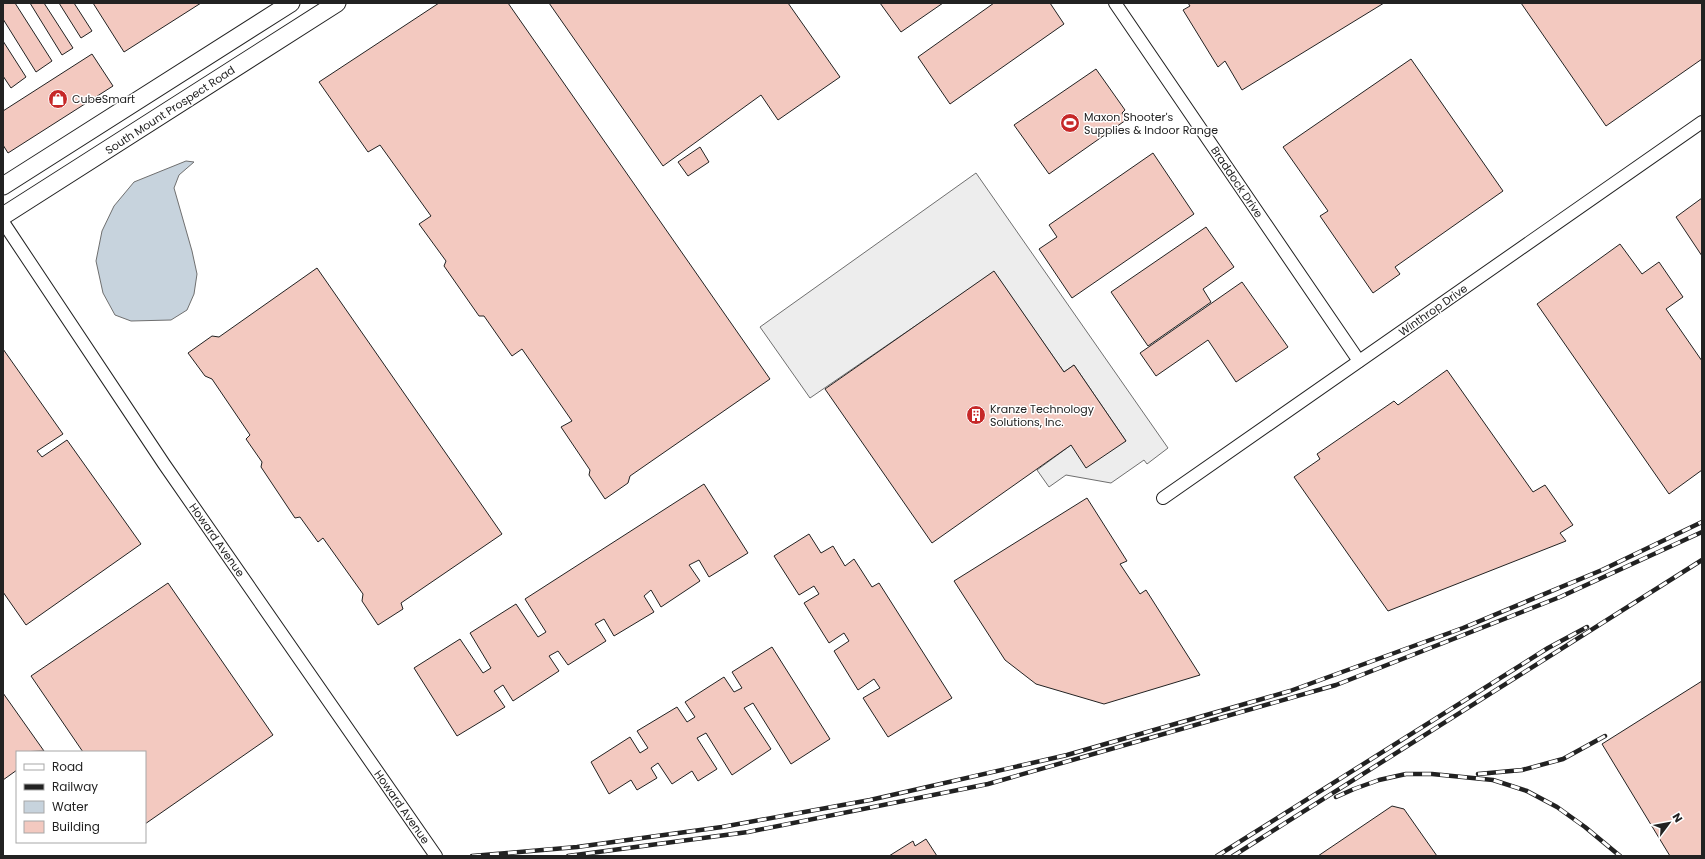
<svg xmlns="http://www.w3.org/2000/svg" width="1705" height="859" font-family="Poppins,sans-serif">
<rect width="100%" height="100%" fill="#fff"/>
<polygon fill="#ededed" stroke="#6f6f6f" points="976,173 1168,448 1147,464 1144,460 1111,483 1066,475 1049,487 1037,470 1071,445 1126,441 1074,365 1064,372 994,272 810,398 760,327"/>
<polygon fill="#c7d3dd" stroke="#6f6f6f" points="186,161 194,162 179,175 174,188 192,251 197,274 194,294 187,310 171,320 131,321 115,315 103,293 96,261 102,231 114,206 134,182"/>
<g fill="#f3c9c0" stroke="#222">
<polygon points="3,3 15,3 52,61 36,72 3,19"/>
<polygon points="30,3 44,3 73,48 62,55"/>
<polygon points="59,3 74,3 92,31 81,38"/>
<polygon points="93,3 201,3 124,52"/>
<polygon points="439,3 508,3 770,379 630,476 628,483 605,499 589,475 590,470 561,427 572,421 522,349 512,356 484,316 479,316 444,266 446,261 419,224 431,216 380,145 368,152 319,82"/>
<polygon points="549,3 788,3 840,77 778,120 761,95 663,166"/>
<polygon points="880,3 943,3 901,32"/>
<polygon points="994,3 1050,3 1064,24 950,104 918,57"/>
<polygon points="1188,3 1384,3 1242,90 1225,61 1218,67 1183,10 1190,6"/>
<polygon points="1521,3 1702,3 1702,59 1606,126"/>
<polygon points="3,41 26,77 11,88 3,76"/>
<polygon points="92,54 113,86 8,153 3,145 3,111"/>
<polygon points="1411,59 1503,191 1395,267 1400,274 1373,293 1320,216 1328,211 1283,147"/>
<polygon points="1096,69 1125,110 1122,113 1126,120 1049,174 1014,125"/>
<polygon points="700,147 709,162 688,176 678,162"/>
<polygon points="1153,153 1194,214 1072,298 1039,249 1057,237 1049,225"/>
<polygon points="1702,198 1702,256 1676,217"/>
<polygon points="1206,227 1234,267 1203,289 1211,302 1148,346 1111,292"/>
<polygon points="1620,244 1642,274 1659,262 1683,297 1666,309 1702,361 1702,470 1669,494 1537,304"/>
<polygon points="317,268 502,534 401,603 403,609 378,625 362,601 363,594 323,538 318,542 300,517 295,518 261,467 262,462 246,439 250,435 212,379 205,376 188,353 212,336 219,337"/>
<polygon points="994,271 1064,372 1074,365 1126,441 1086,468 1071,445 932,543 825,389"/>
<polygon points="1242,282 1288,347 1236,382 1208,340 1156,376 1140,353"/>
<polygon points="3,349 63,434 37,451 42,457 67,440 141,544 26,625 3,592"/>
<polygon points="1447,370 1533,492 1545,485 1573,525 1560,533 1566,541 1388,611 1294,477 1320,459 1317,454 1394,401 1398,405"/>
<polygon points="704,484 748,553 709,577 699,560 689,565 700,581 661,607 651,590 644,596 654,612 614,636 604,619 595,624 606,641 568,665 558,651 549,656 559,671 513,701 503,685 494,691 505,707 457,736 414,668 460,639 483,673 491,668 470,633 516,604 538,637 546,632 525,599"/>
<polygon points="1087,498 1127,561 1120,564 1140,594 1146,590 1200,675 1104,704 1036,684 1005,660 954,581"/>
<polygon points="809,534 821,553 833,546 845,566 854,559 872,587 879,583 952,698 888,737 863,698 880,688 874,679 858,690 834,651 849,641 844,633 829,643 804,603 819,594 814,586 799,595 774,556"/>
<polygon points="168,583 273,735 145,824 145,752 83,752 31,676"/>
<polygon points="772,647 830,739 791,764 753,703 744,708 771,749 732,775 706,733 697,738 717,769 698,781 692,771 672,784 658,763 651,768 657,778 637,790 631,780 609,794 591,762 630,737 640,753 648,748 637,731 677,707 687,722 695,717 685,702 724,677 734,692 742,688 732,672"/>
<polygon points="1702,681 1702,856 1670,856 1602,744"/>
<polygon points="3,693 44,751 17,752 17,770 3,780"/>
<polygon points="1392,806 1404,809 1437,856 1318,856"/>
<polygon points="926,839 937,856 889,856 913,841 915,846"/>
</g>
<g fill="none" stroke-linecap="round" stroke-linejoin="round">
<g stroke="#222" stroke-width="14">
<g id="street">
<polyline points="1115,3 1359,361"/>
<polyline points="3,222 164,464 436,856"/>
<polyline points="1163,498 1702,122"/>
</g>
</g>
<g stroke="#222" stroke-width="19">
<g id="secondary">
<polyline points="3,186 291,3"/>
<polyline points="3,216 337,3"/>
</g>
</g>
<use href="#street" stroke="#fff" stroke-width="12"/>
<use href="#secondary" stroke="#fff" stroke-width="17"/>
<g stroke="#222" stroke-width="4.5">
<g id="rail">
<polyline points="1478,774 1522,770 1563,759 1605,736"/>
<polyline points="1336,797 1354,789 1379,780 1406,774 1432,774 1493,780 1527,791 1557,807 1585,827 1620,856"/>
<polyline points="472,856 577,847 722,827 870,800 1067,755 1290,691 1463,628 1602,570 1702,522"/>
<polyline points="568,856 748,832 988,784 1336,685 1560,597 1702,532"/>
<polyline points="1217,856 1548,648 1587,627"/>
<polyline points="1233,856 1702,560"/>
</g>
</g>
<use href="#rail" stroke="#fff" stroke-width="3" stroke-dasharray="9" stroke-linecap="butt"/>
</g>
<defs>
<g id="shop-disc" transform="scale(1)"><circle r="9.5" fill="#c62828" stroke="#fff"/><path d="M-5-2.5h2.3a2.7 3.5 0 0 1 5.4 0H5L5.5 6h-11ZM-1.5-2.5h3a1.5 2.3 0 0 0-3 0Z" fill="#fff"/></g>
<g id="stadium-disc" transform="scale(1)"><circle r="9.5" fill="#c62828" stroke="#fff"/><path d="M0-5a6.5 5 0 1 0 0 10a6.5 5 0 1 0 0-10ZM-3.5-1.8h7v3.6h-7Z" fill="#fff"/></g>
<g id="building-disc" transform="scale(1)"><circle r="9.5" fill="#c62828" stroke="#fff"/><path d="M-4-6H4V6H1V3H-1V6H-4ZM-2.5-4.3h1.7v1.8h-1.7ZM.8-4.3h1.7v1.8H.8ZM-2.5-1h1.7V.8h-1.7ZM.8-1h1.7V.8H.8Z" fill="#fff"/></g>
</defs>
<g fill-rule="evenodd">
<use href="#shop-disc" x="58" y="99"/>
<use href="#stadium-disc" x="1070" y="123"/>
<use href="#building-disc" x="976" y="415"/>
</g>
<g text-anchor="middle" stroke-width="3" stroke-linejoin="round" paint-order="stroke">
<g font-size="11" fill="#222" stroke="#fff" text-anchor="start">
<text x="72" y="103">CubeSmart</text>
<text x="1084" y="121">Maxon Shooter's<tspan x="1084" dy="13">Supplies &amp; Indoor Range</tspan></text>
<text x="990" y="413">Kranze Technology<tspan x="990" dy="13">Solutions, Inc.</tspan></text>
</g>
<g font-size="11" fill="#222" stroke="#fff">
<text transform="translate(170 110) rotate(-33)" y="4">South Mount Prospect Road</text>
<text transform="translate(1237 182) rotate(56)" y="4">Braddock Drive</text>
<text transform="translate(1433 310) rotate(-35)" y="4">Winthrop Drive</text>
<text transform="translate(217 540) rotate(55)" y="4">Howard Avenue</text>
<text transform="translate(402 807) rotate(55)" y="4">Howard Avenue</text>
</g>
</g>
<rect width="1705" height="859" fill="none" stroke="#222222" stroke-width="8"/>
<rect x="16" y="751" width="130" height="92" fill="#ffffff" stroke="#a7a7a7"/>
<rect x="24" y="764" width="20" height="6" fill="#ffffff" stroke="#a7a7a7"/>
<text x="52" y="771" font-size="12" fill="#222222">Road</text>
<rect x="24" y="784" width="20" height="6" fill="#222222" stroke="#a7a7a7"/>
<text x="52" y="791" font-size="12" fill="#222222">Railway</text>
<rect x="24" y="801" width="20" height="12" fill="#c7d3dd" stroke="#a7a7a7"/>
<text x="52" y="811" font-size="12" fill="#222222">Water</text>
<rect x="24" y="821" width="20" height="12" fill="#f3c9c0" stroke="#a7a7a7"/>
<text x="52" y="831" font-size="12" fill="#222222">Building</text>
<g transform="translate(1669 823) rotate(58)" stroke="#ffffff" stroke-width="3" paint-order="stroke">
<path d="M0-3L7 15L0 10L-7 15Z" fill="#222222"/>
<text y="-6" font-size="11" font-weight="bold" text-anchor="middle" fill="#222222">N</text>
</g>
</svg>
